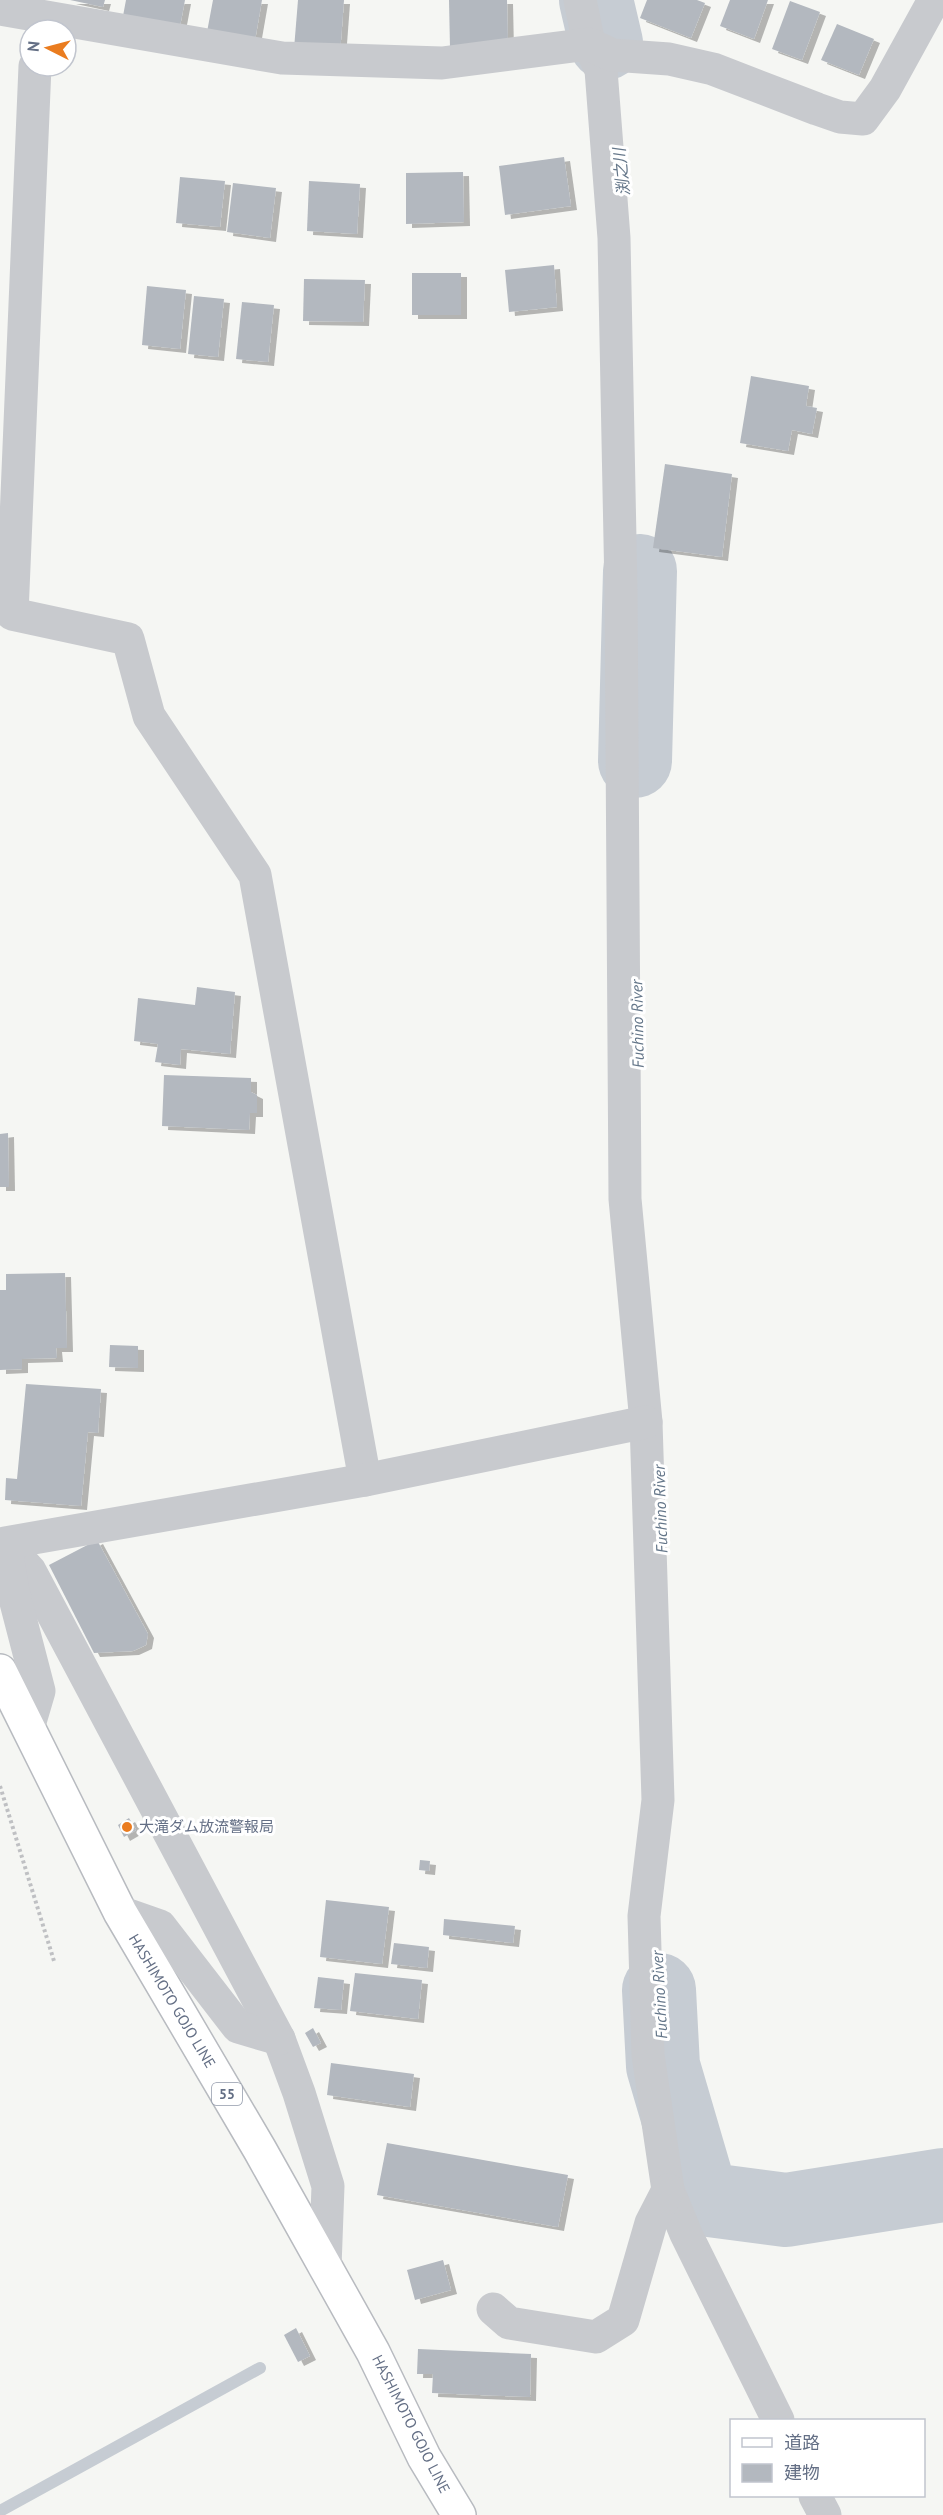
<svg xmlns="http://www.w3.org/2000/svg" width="943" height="2515" font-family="'PT Sans','Noto Sans JP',sans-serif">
<defs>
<filter id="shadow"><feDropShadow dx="6" dy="4" stdDeviation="0" flood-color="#0004"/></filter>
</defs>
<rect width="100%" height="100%" fill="#f5f6f3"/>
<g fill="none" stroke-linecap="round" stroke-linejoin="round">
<polyline stroke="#c6ccd3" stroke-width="12" points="0,2511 260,2368"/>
<g stroke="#c6ccd3" stroke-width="74">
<polyline points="596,0 606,43"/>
<polyline points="635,761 640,571"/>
<polyline points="659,1990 663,2066 702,2199 786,2210 943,2185"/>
</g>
</g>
<g fill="#b3b8bf" filter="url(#shadow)">
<polygon points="70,0 105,0 103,7"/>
<polygon points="126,0 185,0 180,26 123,16"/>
<polygon points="213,0 262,0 255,40 207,32"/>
<polygon points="298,0 344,0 340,53 294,49"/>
<polygon points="449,0 507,0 508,46 450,48"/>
<polygon points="647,0 697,0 705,3 691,38 640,18"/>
<polygon points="730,0 768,0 754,39 720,26"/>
<polygon points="790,1 820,12 802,60 772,49"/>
<polygon points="837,24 874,39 859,75 821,60"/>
<polygon points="564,157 571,206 505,215 499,166"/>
<polygon points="463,172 464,222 406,224 406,173"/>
<polygon points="180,177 225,181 220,227 176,223"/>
<polygon points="309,181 360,184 357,234 307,231"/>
<polygon points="233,183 276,188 270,238 227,232"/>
<polygon points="554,265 557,307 509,312 505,270"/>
<rect x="412" y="273" width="49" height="42"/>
<polygon points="304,279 365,280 363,322 303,321"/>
<polygon points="147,286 186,290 180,349 142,345"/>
<polygon points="194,296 224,299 218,357 188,354"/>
<polygon points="242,302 274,305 268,362 236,359"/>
<polygon points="751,376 809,386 806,406 817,408 812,434 792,430 788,451 740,443"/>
<polygon points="665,464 732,474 722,557 653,548"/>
<polygon points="197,987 235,992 230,1054 181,1049 180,1065 155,1062 158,1044 134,1041 138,998 195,1005"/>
<polygon points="164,1075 251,1078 251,1092 257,1095 257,1113 250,1113 249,1130 162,1126"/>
<polygon points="8,1133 9,1187 0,1187 0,1134"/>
<polygon points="65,1273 67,1348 56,1348 57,1358 22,1359 22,1369 0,1370 0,1290 6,1290 6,1274"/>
<polygon points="110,1345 138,1346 138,1368 109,1367"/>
<polygon points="26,1384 101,1389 98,1433 88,1432 81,1506 5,1500 6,1478 17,1479"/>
<polygon points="97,1540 148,1634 146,1645 133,1651 94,1653 49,1565"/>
<polygon points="129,1818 136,1830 124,1837 118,1825"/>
<polygon points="420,1860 430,1861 429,1871 419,1870"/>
<polygon points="326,1900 389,1907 382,1964 320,1957"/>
<polygon points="444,1919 515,1926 513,1943 443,1935"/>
<polygon points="394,1943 429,1947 427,1968 391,1964"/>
<polygon points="355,1973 422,1980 418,2019 350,2011"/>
<polygon points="318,1977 344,1980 341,2010 314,2008"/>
<polygon points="313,2028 321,2043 313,2047 305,2033"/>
<polygon points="331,2063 414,2074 410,2107 327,2095"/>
<polygon points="387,2143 568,2175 558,2227 377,2195"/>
<polygon points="443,2260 451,2290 415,2300 407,2270"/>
<polygon points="296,2328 310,2356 298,2362 284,2335"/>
<polygon points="418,2349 531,2354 530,2397 432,2393 433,2374 417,2374"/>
</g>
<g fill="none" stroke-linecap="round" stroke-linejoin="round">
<g stroke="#b8bbc0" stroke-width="36">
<polyline id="major" points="0,1671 120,1912 260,2150 373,2352 424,2457 459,2515"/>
</g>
<polyline stroke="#bfc0c3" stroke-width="4" stroke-dasharray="3 3" stroke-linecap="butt" points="0,1786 54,1961"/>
<g stroke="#c8cace" stroke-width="33">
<polyline points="580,0 589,44 601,70 614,238 621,590 625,1199 646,1422 658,1800 644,1916 648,2055 668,2190 686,2234 778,2420"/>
<polyline points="0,9 282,58 442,63 589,44 612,55 669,59 713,69 817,109 840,117 863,119 885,89 934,0"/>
<polyline points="35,66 12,614 128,639 149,716 255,875 365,1480"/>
<polyline points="8,1547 30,1571 279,2039 299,2093 328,2186 325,2267"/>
<polyline points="29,1725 39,1691 13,1591 5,1543 365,1480 646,1422"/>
<polyline points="120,1912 160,1926 238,2027 279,2039"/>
<polyline points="493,2309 509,2323 596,2337 623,2320 651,2223 668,2190"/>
<polyline points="815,2496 825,2515"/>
</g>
<use href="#major" stroke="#fff" stroke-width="33"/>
</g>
<circle fill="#ea7c1f" stroke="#fff" stroke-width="2" cx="127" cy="1827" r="6"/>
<g text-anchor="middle" stroke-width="6" stroke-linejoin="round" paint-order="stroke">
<rect fill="#fff" stroke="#929aaa" stroke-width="1.5" x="212" y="2083" width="30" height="22" rx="4.5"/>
<g font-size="14" font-weight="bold" fill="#646f85">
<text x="227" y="2099">55</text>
</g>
<g font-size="15" fill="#646f85" stroke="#fff" text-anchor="start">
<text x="139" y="1832">大滝ダム放流警報局</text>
</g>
<g font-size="15" fill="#646f85" stroke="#fff">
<text transform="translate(172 2001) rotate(59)" y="5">HASHIMOTO GOJO LINE</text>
<text transform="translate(411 2424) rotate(63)" y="5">HASHIMOTO GOJO LINE</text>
</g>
<g font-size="16" font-style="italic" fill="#647689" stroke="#fff">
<text transform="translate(621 172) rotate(-96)" y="6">渕之川</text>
<text transform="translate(637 1024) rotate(-91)" y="6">Fuchino River</text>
<text transform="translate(660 1509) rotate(-92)" y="6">Fuchino River</text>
<text transform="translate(659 1995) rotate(-93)" y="6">Fuchino River</text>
</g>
</g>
<rect x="730" y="2419" width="195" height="78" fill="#ffffff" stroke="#c1c5ce" stroke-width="1.5"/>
<rect x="742" y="2438" width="30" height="9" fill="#ffffff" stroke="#c1c5ce" stroke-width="1.5"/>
<text x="784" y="2449" font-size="18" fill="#646f85">道路</text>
<rect x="742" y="2464" width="30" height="18" fill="#b3b8bf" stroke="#c1c5ce" stroke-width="1.5"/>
<text x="784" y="2479" font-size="18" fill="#646f85">建物</text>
<g transform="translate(48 48) rotate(276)"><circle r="28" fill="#ffffff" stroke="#c1c5ce" stroke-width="1.5"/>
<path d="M0-4.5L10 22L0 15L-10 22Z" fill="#ea7c1f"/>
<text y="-9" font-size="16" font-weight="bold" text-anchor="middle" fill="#646f85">N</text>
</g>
</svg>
